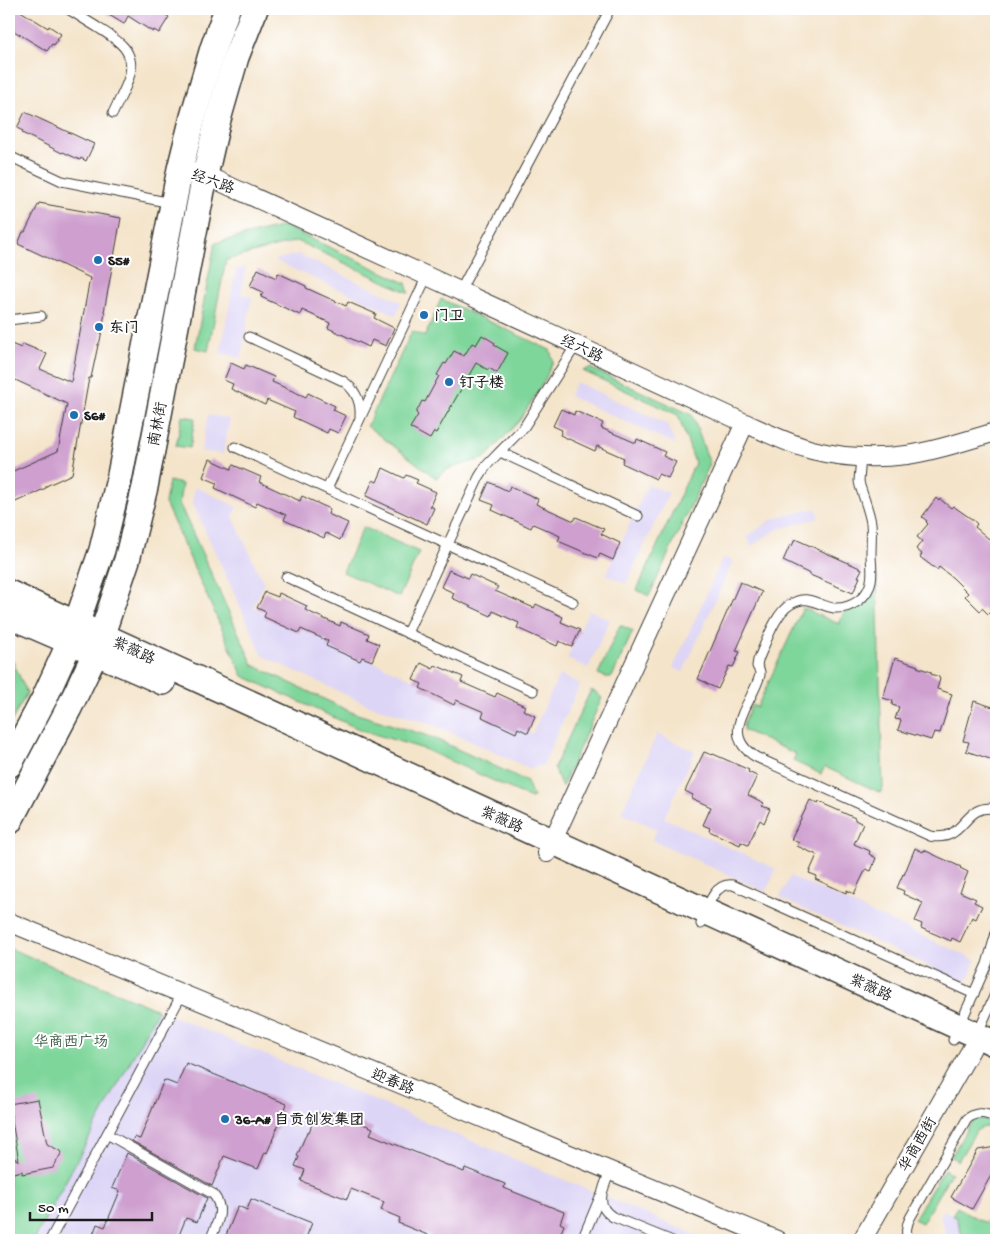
<svg xmlns="http://www.w3.org/2000/svg" width="1005" height="1249" font-family="'Gochi Hand','LXGW WenKai TC',sans-serif">
<rect width="100%" height="100%" fill="#fff"/>
<filter id="ink" filterUnits="userSpaceOnUse"><feTurbulence type="fractalNoise" baseFrequency=".02" numOctaves="2"/><feDisplacementMap in="SourceGraphic" scale="10" xChannelSelector="R" yChannelSelector="G"/><feConvolveMatrix kernelMatrix="1 2 1 2 8 2 1 2 1" color-interpolation-filters="sRGB"/></filter>
<filter id="wash" filterUnits="userSpaceOnUse"><feTurbulence type="fractalNoise" baseFrequency=".0096" numOctaves="4" result="noise"/><feDisplacementMap in="SourceGraphic" scale="20" xChannelSelector="R" yChannelSelector="G"/><feGaussianBlur stdDeviation="1.12" result="paint"/><feColorMatrix in="noise" values="0 0 0 0 0 0 0 0 0 0 0 0 0 0 0 0 0 1.4 0 .05"/><feComposite in="paint" operator="in"/></filter>
<g filter="url(#wash)">
<rect width="100%" height="100%" fill="#f4e4ca"/>
<g fill="#ddd5f6">
<polygon points="298,254 401,302 396,315 340,289 339,290 274,260"/>
<polygon points="246,267 241,294 252,297 241,358 220,353 236,270"/>
<polygon points="576,382 667,424 675,444 569,396"/>
<polygon points="208,415 230,419 223,454 201,451"/>
<polygon points="648,484 669,493 626,584 606,575"/>
<polygon points="195,487 237,507 233,517 264,584 253,607 532,734 559,675 580,684 543,765 531,769 434,725 366,704 263,656 192,502"/>
<polygon points="816,508 819,518 778,529 752,546 747,537 772,519"/>
<polygon points="723,557 733,561 683,672 673,668"/>
<polygon points="589,610 610,620 588,668 567,659"/>
<polygon points="657,734 695,751 664,818 776,869 766,892 652,840 657,829 621,813"/>
<polygon points="790,876 976,960 966,983 780,898"/>
<polygon points="158,1010 708,1240 34,1240"/>
<polygon points="944,1210 956,1217 963,1238 968,1240 948,1240 940,1216"/>
</g>
<g fill="#7fd69b" stroke="#4e795c">
<polygon points="284,226 406,283 409,293 297,241 226,260 208,351 195,348 215,243"/>
<polygon points="441,299 550,350 553,361 545,380 520,420 485,458 448,469 436,478 367,426 412,331 425,336"/>
<polygon points="590,368 692,415 710,464 649,596 637,590 695,463 678,415 583,371"/>
<polygon points="182,416 195,418 190,448 176,446"/>
<polygon points="169,481 182,484 179,503 253,665 351,712 431,737 527,781 533,797 531,798 424,749 361,730 243,676 165,503"/>
<polygon points="363,527 419,552 399,597 343,572"/>
<path d="M877 577 883 788 881 793 825 767 821 774 793 761 796 754 743 730 744 722 752 705 757 707 803 608 839 624 844 612C863 609 873 595 877 577Z"/>
<polygon points="620,625 633,631 612,677 606,677 598,674"/>
<polygon points="9,653 27,693 9,726"/>
<polygon points="591,690 597,693 602,698 562,787 554,768"/>
<polygon points="9,948 158,1010 34,1240 9,1240"/>
<path d="M976 1119H985L996 1123V1129C989 1126 983 1126 976 1131L958 1161 951 1157 969 1125Z"/>
<polygon points="944,1169 951,1173 922,1223 914,1219"/>
<polygon points="957,1207 981,1221 985,1222 988,1220 994,1209 996,1209 996,1240 968,1240 963,1238 956,1217 952,1215"/>
</g>
<g id="blocks">
<g fill="#ce9fcf">
<polygon points="9,9 17,9 48,28 49,26 61,34 54,45 52,44 47,51 9,28"/>
<polygon points="99,9 156,9 169,17 159,33 154,30 153,32 128,16 124,24"/>
<polygon points="25,112 94,144 86,161 81,158 80,160 63,152 62,153 22,133 23,131 17,128"/>
<polygon points="39,203 121,218 104,312 105,313 100,341 98,345 91,378 89,378 72,474 46,486 46,488 9,505 9,473 58,451 67,404 9,377 9,343 21,348 23,344 47,354 40,369 71,382 90,278 18,244 23,232 25,232"/>
<polygon points="258,269 276,278 278,273 306,286 306,288 346,306 348,302 376,314 374,318 394,328 386,346 372,340 369,347 328,328 330,323 302,310 300,315 261,297 263,292 250,286"/>
<polygon points="482,335 495,343 494,345 508,353 497,373 489,368 488,370 476,363 436,433 434,432 430,439 410,428 418,415 416,413 422,401 425,402 439,376 437,375 444,363 446,364 454,351 464,356 472,343 476,345"/>
<polygon points="231,363 244,369 246,365 274,377 272,382 306,397 308,393 335,406 333,410 346,416 338,433 329,429 327,433 293,417 295,412 267,400 265,405 231,389 233,384 224,380"/>
<polygon points="561,409 574,415 575,411 603,423 601,428 636,443 637,439 665,452 663,456 676,462 668,478 658,474 656,479 622,463 624,458 597,446 595,451 560,435 562,430 553,426"/>
<polygon points="210,459 231,469 233,465 261,477 259,482 300,501 302,496 330,509 328,514 348,523 340,540 326,533 324,538 284,520 286,515 257,502 255,507 215,488 217,483 203,477"/>
<polygon points="383,468 404,478 406,475 418,480 416,483 436,492 430,506 434,508 427,524 366,496 373,480 377,482"/>
<polygon points="489,482 508,491 510,486 538,499 536,504 574,521 576,517 604,529 601,534 620,543 613,560 600,554 598,558 558,541 560,536 533,524 531,528 492,510 494,505 481,500"/>
<polygon points="936,498 939,501 940,499 951,508 953,506 973,520 977,524 975,527 996,545 996,606 988,614 982,608 980,611 965,596 968,593 953,578 939,567 937,570 920,557 922,554 916,549 922,541 917,537 928,524 926,522 927,521 922,517"/>
<polygon points="795,539 862,569 858,577 860,577 853,593 810,575 810,574 783,561 790,545 792,546"/>
<polygon points="449,570 468,578 470,574 498,587 495,591 534,608 536,604 563,617 561,622 580,630 572,647 559,641 557,646 517,628 519,623 493,611 491,616 452,598 454,593 441,587"/>
<polygon points="740,582 762,592 736,651 740,652 733,667 729,666 718,689 705,683 705,682 698,679"/>
<polygon points="265,592 278,597 279,593 307,606 305,610 340,626 341,622 369,634 367,639 379,644 372,661 362,657 360,661 326,646 328,641 301,629 299,633 264,617 266,612 257,608"/>
<polygon points="895,658 918,666 917,667 931,672 931,674 939,677 939,678 940,679 937,689 952,694 940,733 934,732 931,740 898,730 901,720 895,719 899,707 892,705 893,701 883,698"/>
<polygon points="421,663 433,669 435,665 463,677 461,682 495,697 497,693 525,706 523,710 535,716 528,733 518,728 516,733 482,717 484,712 456,700 454,705 420,688 422,684 413,680"/>
<polygon points="974,701 996,708 996,761 966,751 969,742 963,741"/>
<polygon points="704,752 712,755 713,754 729,761 749,770 748,772 757,776 748,795 764,803 762,806 770,809 764,823 760,820 748,845 741,842 740,845 709,831 710,828 703,825 711,807 691,798 693,795 685,791"/>
<polygon points="810,800 818,804 819,802 835,809 855,818 855,820 863,824 854,844 870,851 869,854 876,858 871,871 866,869 864,873 854,894 847,890 846,893 815,879 817,876 809,873 817,855 797,846 799,843 791,839"/>
<polygon points="915,848 923,852 924,850 941,858 961,867 960,868 968,872 960,892 976,899 974,902 982,906 976,919 972,917 960,942 952,938 951,941 921,928 922,924 915,921 923,903 903,894 904,891 897,888 903,874 904,875"/>
<polygon points="186,1063 287,1104 267,1153 265,1152 258,1169 224,1156 212,1186 132,1141 134,1137 140,1139 164,1080 177,1085"/>
<polygon points="38,1099 47,1144 62,1152 53,1168 22,1174 22,1171 9,1174 9,1155 19,1161 9,1104"/>
<polygon points="317,1112 329,1117 332,1112 373,1128 370,1134 464,1172 465,1168 505,1184 504,1188 564,1212 560,1223 564,1225 558,1240 440,1240 398,1223 400,1218 381,1210 384,1202 351,1189 347,1199 301,1181 305,1170 295,1166 299,1157 297,1156 307,1132 309,1132"/>
<polygon points="996,1147 996,1171 993,1172 972,1209 951,1197 978,1150"/>
<polygon points="127,1153 207,1198 197,1222 186,1218 177,1240 91,1240 97,1224 105,1227 120,1191 112,1188"/>
<polygon points="251,1199 312,1223 305,1240 224,1240 238,1206 247,1210"/>
</g>
</g>
</g>
<g filter="url(#ink)">
<use href="#blocks" fill-opacity="0" stroke="#3c3a36" stroke-width="1"/>
<g fill="none" stroke-linecap="round" stroke-linejoin="round">
<g stroke="#3c3a36" stroke-width="11">
<g id="lane">
<path d="M68 9C78 15 87 21 97 27 115 39 135 48 130 74 127 87 119 100 113 113"/>
<polyline points="9,156 62,181 171,203"/>
<polyline points="460,291 610,9"/>
<polyline points="9,320 41,316"/>
<path d="M249 337 343 381C356 390 361 401 360 416"/>
<polyline points="235,447 573,602"/>
<polyline points="500,452 638,516"/>
<path d="M861 457 859 481 860 486C864 498 869 511 871 523 872 533 871 544 871 554 871 563 873 572 871 581 868 598 851 609 834 608 817 606 809 593 791 604 775 613 766 643 758 660L757 666 760 672V675C752 704 718 734 756 757L930 836C967 843 962 802 996 809"/>
<polyline points="327,489 427,276"/>
<polyline points="286,577 407,633"/>
<polyline points="533,691 407,633 479,477 486,466 524,427 576,345"/>
<path d="M701 924C707 909 713 882 733 885L974 994"/>
<polyline points="977,1035 996,992"/>
<polyline points="953,1040 987,964 996,933"/>
<path d="M107 1134 213 1194C226 1210 217 1223 210 1240"/>
<path d="M610 1171C604 1188 593 1205 613 1217L670 1240"/>
<polyline points="50,1240 182,994"/>
<polyline points="582,1240 600,1197"/>
<path d="M908 1240C905 1232 906 1226 910 1218L967 1119C978 1111 985 1113 996 1118"/>
</g>
</g>
<g stroke="#3c3a36" stroke-width="20">
<g id="street">
<path d="M180 169 205 175 427 276 745 423C767 433 789 444 812 450 843 458 876 459 907 455 937 451 967 440 996 432"/>
<polyline points="547,853 745,423"/>
<polyline points="9,922 777,1240"/>
<polyline points="862,1240 972,1048"/>
</g>
</g>
<g stroke="#3c3a36" stroke-width="28">
<g id="secondary">
<polyline points="9,593 996,1044"/>
<path d="M9 615C60 638 112 659 163 682"/>
<polyline points="9,765 44,699 70,642 102,550 120,475 180,169 193,117 213,48 227,9"/>
<polyline points="9,822 69,708 96,652 127,560 145,487 205,175 217,123 236,57 255,9"/>
</g>
</g>
<use href="#lane" stroke="#fff" stroke-width="9"/>
<use href="#street" stroke="#fff" stroke-width="18"/>
<use href="#secondary" stroke="#fff" stroke-width="25"/>
</g>
</g>
<g fill="#1f6fb2" stroke="#fff" stroke-width="2">
<circle cx="98" cy="260" r="5"/>
<circle cx="424" cy="315" r="5"/>
<circle cx="99" cy="327" r="5"/>
<circle cx="449" cy="382" r="5"/>
<circle cx="74" cy="415" r="5"/>
<circle cx="225" cy="1119" r="5"/>
</g>
<g text-anchor="middle" stroke-width="4" stroke-linejoin="round" paint-order="stroke">
<g font-size="15" fill="#1c1c1c" stroke="#fff">
<text transform="translate(213 181) rotate(20)" y="5">经六路</text>
<text transform="translate(582 348) rotate(25)" y="5">经六路</text>
<text transform="translate(157 424) rotate(-79)" y="5">南林街</text>
<text transform="translate(134 650) rotate(25)" y="5">紫薇路</text>
<text transform="translate(502 819) rotate(24)" y="5">紫薇路</text>
<text transform="translate(871 987) rotate(25)" y="5">紫薇路</text>
<text transform="translate(393 1081) rotate(22)" y="5">迎春路</text>
<text transform="translate(917 1144) rotate(-60)" y="5">华商西街</text>
</g>
<g font-size="15" font-weight="bold" fill="#1c1c1c" stroke="#fff" text-anchor="start">
<text x="108" y="265">S5#</text>
<text x="434" y="320">门卫</text>
<text x="109" y="332">东门</text>
<text x="459" y="387">钉子楼</text>
<text x="84" y="420">S6#</text>
<text x="235" y="1124">36-A# 自贡创发集团</text>
</g>
<g font-size="15" fill="#3f5d48" stroke="#fff">
<text x="71" y="1046">华商西广场</text>
</g>
</g>
<rect width="1005" height="1249" fill="none" stroke="#fff" stroke-width="30"/>
<path d="M30 1212v8h122v-8" fill="none" stroke="#1c1c1c" stroke-width="2.5"/>
<text x="38" y="1212" font-size="15" fill="#1c1c1c" stroke="#ffffff" stroke-width="4" paint-order="stroke">50 m</text>
</svg>
